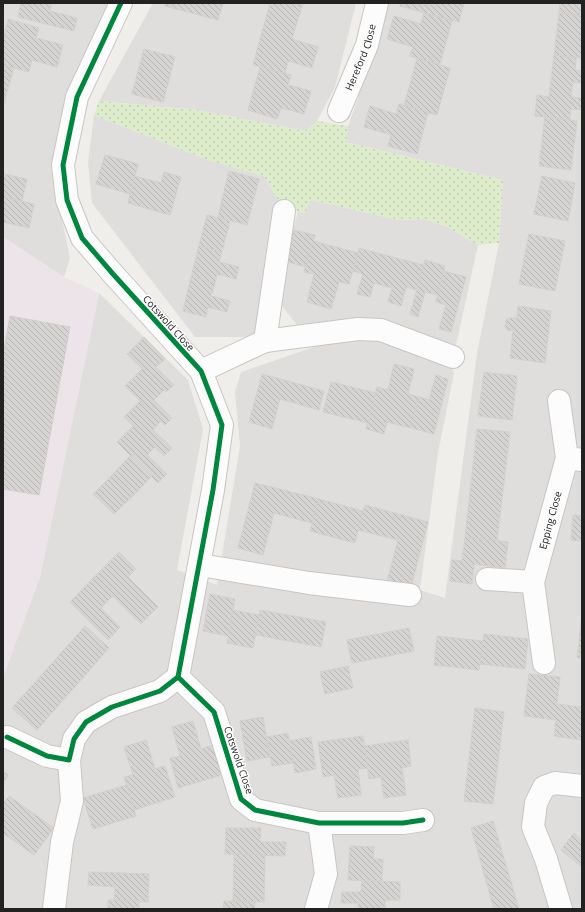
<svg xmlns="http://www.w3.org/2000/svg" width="585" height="912" font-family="'Open Sans',sans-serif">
<defs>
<pattern id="grass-dots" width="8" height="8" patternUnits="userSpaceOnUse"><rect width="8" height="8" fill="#ddeccb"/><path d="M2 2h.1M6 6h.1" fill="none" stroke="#bdcaae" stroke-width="1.8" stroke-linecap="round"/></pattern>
<pattern id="building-back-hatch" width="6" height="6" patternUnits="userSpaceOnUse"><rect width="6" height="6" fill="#d6d4d2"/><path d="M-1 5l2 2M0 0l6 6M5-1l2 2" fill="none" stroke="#b7b6b4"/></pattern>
</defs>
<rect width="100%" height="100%" fill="#f0eeeb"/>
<g fill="#dfdedc">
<polygon points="3,3 116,3 64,107 51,167 70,258 64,277 3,237"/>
<polygon points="153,3 356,3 335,87 317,121 305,131 197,110 99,101"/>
<polygon points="386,3 582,3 582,909 3,909 3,677 40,577 99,293 188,380 203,429 177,570 217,585 240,446 235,392 241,372 317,346 382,338 451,367 454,373 438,453 420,590 445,598 477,354 499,243 503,180 346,142 348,126 377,46"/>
<polygon points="94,115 208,160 264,176 281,205 254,337 195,337 92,203 88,163"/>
<polygon points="311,200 399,220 424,219 446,226 478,245 456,345 406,328 347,321 297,325 276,298 298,211"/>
</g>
<polygon fill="#ede4e9" points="3,237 64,277 99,293 40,577 3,677"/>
<polygon fill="url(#grass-dots)" points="99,101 197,110 305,131 317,121 348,126 346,142 503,180 499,243 478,245 446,226 424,219 399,220 311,200 304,214 281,205 264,176 208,160 94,115"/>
<g fill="url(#building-back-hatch)" stroke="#d3cfcc">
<polygon points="21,3 52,3 50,11 77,18 74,31 18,17"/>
<polygon points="166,3 223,3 218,20 165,6"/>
<polygon points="270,3 303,3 292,39 318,47 312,68 288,61 285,74 253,65"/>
<polygon points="400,3 431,5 431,3 464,3 459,22 400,6"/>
<polygon points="560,3 582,3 582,16 559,13"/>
<polygon points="424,13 452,21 440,64 410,56 413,47 387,39 394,16 421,24"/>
<polygon points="559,13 582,16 582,58 554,55"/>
<polygon points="8,19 39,28 36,38 63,45 57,67 32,60 29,72 3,65 3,39"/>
<polygon points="144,49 175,57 163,102 132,94"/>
<polygon points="554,55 576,58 575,70 582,71 582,83 573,82 571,97 582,98 582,110 571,109 570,120 535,116 537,95 549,97"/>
<polygon points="417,58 450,68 437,115 404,106"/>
<polygon points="3,65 14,68 3,106"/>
<polygon points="260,67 291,75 288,85 311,91 304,114 281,108 277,119 248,110"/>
<polygon points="399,104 428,112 417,154 388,146 391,135 364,127 370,106 396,114"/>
<polygon points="545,117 577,121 571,170 539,166"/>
<polygon points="105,155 138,164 130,194 96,184"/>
<polygon points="229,171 259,179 247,225 218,217"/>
<polygon points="164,172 181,177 170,215 128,203 135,176 161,183"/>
<polygon points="3,174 27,179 22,201 3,197"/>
<polygon points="542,176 575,183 568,221 534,214"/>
<polygon points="3,197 34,204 29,228 3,222"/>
<polygon points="207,215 230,221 222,252 199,246"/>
<polygon points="293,230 315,235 306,267 285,261"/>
<polygon points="529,234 565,241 555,291 519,284"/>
<polygon points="313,241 358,253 349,284 339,282 331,309 307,302 314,274 304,272"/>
<polygon points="199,246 222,252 219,262 239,267 236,279 217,274 215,283 191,277"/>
<polygon points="359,248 423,265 417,290 406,287 401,306 388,302 392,288 374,283 370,297 357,294 363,274 353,271"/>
<polygon points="425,260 445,266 438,295 425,292 418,317 410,314"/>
<polygon points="444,271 466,277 451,332 439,329 446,305 436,302"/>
<polygon points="191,277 215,283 211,296 230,301 227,312 208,307 206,317 183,311"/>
<polygon points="518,306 551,311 545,363 510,358 513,331 507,330 505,327 506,320 510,318 517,318"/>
<polygon points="10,316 70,327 39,495 3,489 3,354"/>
<polygon points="144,337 165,359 156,367 174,385 166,392 127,354"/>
<polygon points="394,364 414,369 408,394 419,397 411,428 387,422 384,434 366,429 377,387 388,390"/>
<polygon points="142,369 164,390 154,400 172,418 165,425 125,386"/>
<polygon points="484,372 517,376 512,420 478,416"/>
<polygon points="262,374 324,391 319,410 280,399 272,429 249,422"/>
<polygon points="436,375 448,379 434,434 411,428 419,397 429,400"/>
<polygon points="331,382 376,393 368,423 323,412"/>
<polygon points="140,401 161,421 153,430 172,448 164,456 124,417"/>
<polygon points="133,426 155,447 147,455 167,474 158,483 117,442"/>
<polygon points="477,429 510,432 497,541 465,537"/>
<polygon points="131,455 152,476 133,496 112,475"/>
<polygon points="112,475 133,496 114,514 93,494"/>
<polygon points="255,483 319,499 312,523 274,513 263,555 238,548"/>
<polygon points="319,499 363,511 355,543 310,531"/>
<polygon points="365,505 428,522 411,587 387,581 398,540 358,530"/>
<polygon points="573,515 582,516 582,541 571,540"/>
<polygon points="465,537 508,542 505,568 474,564 472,584 450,581 452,560 462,561"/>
<polygon points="119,552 136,569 128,577 158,607 141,624 94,577"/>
<polygon points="94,577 113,596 101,608 120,627 108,640 70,602"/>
<polygon points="210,594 235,599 228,636 203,631"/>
<polygon points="233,610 259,615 253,648 227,643"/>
<polygon points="260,610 326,622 321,647 256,635"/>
<polygon points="582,615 582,658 577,658"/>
<polygon points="85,626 109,648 37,730 12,708"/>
<polygon points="409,628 414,651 352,663 347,640"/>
<polygon points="484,634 528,639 525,669 480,664"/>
<polygon points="437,636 483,641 479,670 434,665"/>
<polygon points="348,666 353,688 325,694 320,672"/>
<polygon points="529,674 560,677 557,704 582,707 582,740 554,736 556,720 524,716"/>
<polygon points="475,708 504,712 493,804 464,801"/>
<polygon points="263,717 270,757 247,761 240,721"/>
<polygon points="193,721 201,749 213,745 222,775 178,788 170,758 180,756 172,727"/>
<polygon points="288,733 293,763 272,766 267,737"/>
<polygon points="363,736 368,768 358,769 361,795 338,798 334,775 323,777 318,742"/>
<polygon points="311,737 316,769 295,773 289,741"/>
<polygon points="146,740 155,769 165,766 175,797 134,810 124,777 133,775 124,747"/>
<polygon points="408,740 411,766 402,768 406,795 384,798 381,777 369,779 365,746"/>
<polygon points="3,771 8,775 3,783"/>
<polygon points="127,785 136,816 93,829 83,798"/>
<polygon points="9,796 54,828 34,855 3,833 3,804"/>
<polygon points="493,821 519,909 494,909 471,828"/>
<polygon points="226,828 261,828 260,842 286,842 285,856 225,854"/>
<polygon points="574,833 582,840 582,867 561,850"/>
<polygon points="350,846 374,847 373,859 383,859 382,881 348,880"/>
<polygon points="234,854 265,855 264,902 233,901"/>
<polygon points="89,872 149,874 148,902 114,901 115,887 88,885"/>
<polygon points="362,880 400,882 400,900 385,900 385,909 358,909 358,903 341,903 342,892 361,892"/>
<polygon points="108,900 139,901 139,909 108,909"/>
<polygon points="224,901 255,902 254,909 223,909"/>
</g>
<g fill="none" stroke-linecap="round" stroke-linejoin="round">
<g stroke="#c7c6c5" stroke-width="24">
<g id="minor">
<path id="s1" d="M339 111 367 45 377 3"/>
<polyline points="265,341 358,329 381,330 453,357"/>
<polyline points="201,371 265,341 284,211"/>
<polyline points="559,401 567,458"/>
<polyline points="200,565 309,583 410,595"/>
<polyline points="487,579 533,582"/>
<path id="s2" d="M544 663 533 582 567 458 582 460"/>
<polyline points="178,677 214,712 241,799 255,810 319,823 403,823 423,820"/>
<polyline points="7,737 47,756 69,760 74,739 86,722 112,707 160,691 178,677 213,490 222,425 201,371 113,274 82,238 67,200 63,165 77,97 121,3"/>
<polyline points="54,909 62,842 72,801 69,760"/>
<polyline points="316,909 326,874 319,823"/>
<polyline points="561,909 546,859 533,827 536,803 544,787 555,783 582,786"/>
</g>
</g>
<use href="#minor" stroke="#fdfcfc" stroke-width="22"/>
<g stroke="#fff" stroke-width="8">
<g id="cycleway">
<polyline points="178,677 214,712 241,799 255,810 319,823 403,823 423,820"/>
<polyline points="7,737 47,756 69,760 74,739 86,722 112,707 160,691 178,677 213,490 222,425 201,371 113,274 82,238 67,200 63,165 77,97 121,3"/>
</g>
</g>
<use href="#cycleway" stroke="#00873e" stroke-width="5"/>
</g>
<g text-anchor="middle" stroke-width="3" stroke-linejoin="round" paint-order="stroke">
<g font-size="10" fill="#222" stroke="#fff">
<text dy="4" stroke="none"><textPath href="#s1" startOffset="58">Hereford Close</textPath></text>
<text transform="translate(169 323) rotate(48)" y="4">Cotswold Close</text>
<text dy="4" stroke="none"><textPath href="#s2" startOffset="146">Epping Close</textPath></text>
<text transform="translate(239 760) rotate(71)" y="4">Cotswold Close</text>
</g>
</g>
<rect width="585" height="912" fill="none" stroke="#222222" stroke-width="8"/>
</svg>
